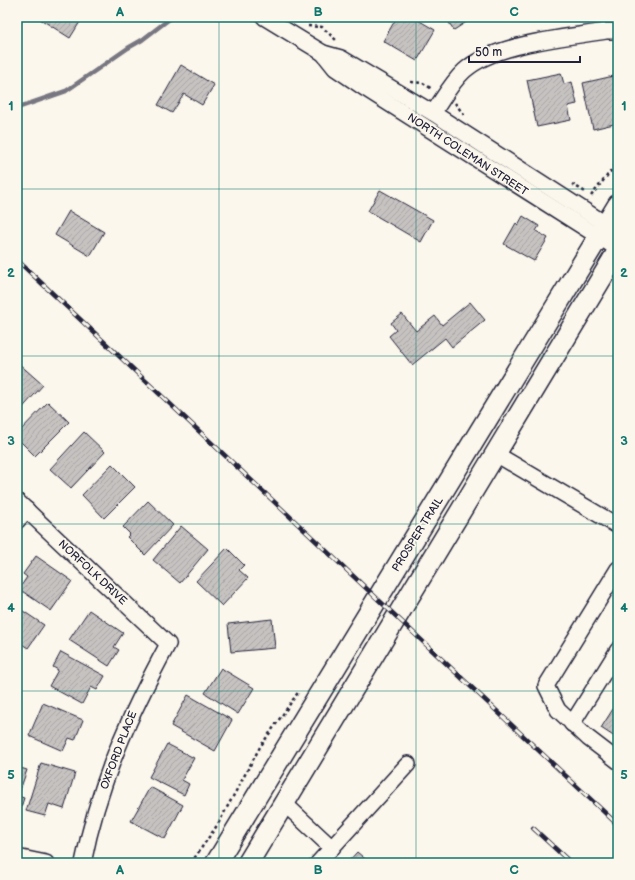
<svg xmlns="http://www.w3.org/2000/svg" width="635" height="880" font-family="'Balsamiq Sans',sans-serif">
<defs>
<pattern id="building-hatch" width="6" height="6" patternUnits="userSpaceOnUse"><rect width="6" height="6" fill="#c6c2c0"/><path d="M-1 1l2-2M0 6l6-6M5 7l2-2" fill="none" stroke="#aaa6a6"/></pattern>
</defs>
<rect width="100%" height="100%" fill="#fbf7ec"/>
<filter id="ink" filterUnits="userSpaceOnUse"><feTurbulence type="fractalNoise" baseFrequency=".025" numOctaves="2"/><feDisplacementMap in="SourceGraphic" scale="8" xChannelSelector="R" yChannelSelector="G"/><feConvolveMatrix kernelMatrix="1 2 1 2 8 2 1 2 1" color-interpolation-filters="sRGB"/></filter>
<g filter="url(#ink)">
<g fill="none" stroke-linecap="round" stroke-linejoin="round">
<polyline stroke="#787681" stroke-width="4.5" points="17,108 66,91 128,48 142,40 172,17"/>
</g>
<g fill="url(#building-hatch)" stroke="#22223b">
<polygon points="37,17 83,17 70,38"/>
<polygon points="397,17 413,17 435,30 417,61 383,41"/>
<polygon points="445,17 474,17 454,30"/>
<polygon points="181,65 214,85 202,105 184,94 172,113 158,105"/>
<polygon points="561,73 564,84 572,82 577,104 568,106 571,120 537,127 527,80"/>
<polygon points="618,75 618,123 593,129 583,83"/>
<polygon points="380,190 433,220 421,242 368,211"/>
<polygon points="69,211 104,232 90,256 55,235"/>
<polygon points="523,216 539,226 536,231 548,238 534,261 504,244 516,223 518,225"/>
<polygon points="470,302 485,320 452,347 445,338 412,365 389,336 396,330 391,323 402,314 416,331 435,316 442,325"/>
<polygon points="17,362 43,385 17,414"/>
<polygon points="48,402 69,422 35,456 17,438 17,434"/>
<polygon points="84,432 105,452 71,488 50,469"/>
<polygon points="112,464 135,487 104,518 82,495"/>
<polygon points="148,501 173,525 145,555 127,537 130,534 123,527"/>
<polygon points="181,526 208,549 180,583 153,560"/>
<polygon points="227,548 244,565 239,570 248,578 222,606 196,581"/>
<polygon points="36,556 72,581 51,611 19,589 27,577 23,574"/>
<polygon points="17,607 44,625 28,648 17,641"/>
<polygon points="89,610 123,633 114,647 119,650 109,666 69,640"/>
<polygon points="272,619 275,648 231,652 228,624"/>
<polygon points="61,652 105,676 97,690 91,687 82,704 49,686 58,670 53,667"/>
<polygon points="17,659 23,663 17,674"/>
<polygon points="221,668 254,688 238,714 205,693"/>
<polygon points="188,695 232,720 215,751 171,726"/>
<polygon points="618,701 618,739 601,728"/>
<polygon points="43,703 83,720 75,740 69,738 63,751 29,736"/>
<polygon points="167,744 194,758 182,780 189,784 184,795 149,777"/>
<polygon points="41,763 75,773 64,809 49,804 45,816 26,811"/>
<polygon points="17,767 27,770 18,796 24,798 18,816"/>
<polygon points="150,787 183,805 165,839 131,821"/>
<polygon points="357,852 370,863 347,863"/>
</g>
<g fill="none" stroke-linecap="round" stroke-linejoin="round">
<g stroke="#22223b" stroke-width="18">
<g id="minor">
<polyline points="264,17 323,53 341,58 433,113 618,232"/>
<polyline points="323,53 335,68 366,89 618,249"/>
<path d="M433 113C443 99 451 83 464 71 494 43 565 38 606 31H618"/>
<polyline points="496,454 618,526"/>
<path d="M17 501 168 644C129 716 99 782 83 863"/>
<polyline points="17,521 27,510"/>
<polyline points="618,569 546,686 558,710 588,738 618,761"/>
<polyline points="572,724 618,650"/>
<polyline points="285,804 332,848"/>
<polyline points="17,857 46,863"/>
<polyline points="318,863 408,764"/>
</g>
</g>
<g stroke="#22223b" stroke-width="23">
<g id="major">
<polyline points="216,863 618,205"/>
<polyline points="248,863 618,251"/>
</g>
</g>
<g stroke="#22223b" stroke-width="2.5" stroke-dasharray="3 3" stroke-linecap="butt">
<polyline points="308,26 322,27 337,41"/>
<polyline points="411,82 423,83 432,89"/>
<polyline points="455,103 464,115"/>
<polyline points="572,184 587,193"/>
<polyline points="591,196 618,162"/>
<polyline points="191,863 218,824 260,747 299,691"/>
</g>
<use href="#minor" stroke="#fbf7ec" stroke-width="15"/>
<use href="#major" stroke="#fbf7ec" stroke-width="20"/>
<g stroke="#22223b" stroke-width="4.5">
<g id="rail">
<polyline points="17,260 618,825"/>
<polyline points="533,828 571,863"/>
</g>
</g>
<use href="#rail" stroke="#fbf7ec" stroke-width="3" stroke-dasharray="9" stroke-linecap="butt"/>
</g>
</g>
<path fill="none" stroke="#0f766e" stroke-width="1" stroke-opacity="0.55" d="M219 17V863M416 17V863M17 189H618M17 356H618M17 524H618M17 691H618"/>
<g text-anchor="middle" stroke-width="3.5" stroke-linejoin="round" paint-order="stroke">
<g font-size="11" fill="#22223b" stroke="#fbf7ec">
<text transform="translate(468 154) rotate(33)" y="4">NORTH COLEMAN STREET</text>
<text transform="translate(417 534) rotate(-58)" y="4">PROSPER TRAIL</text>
<text transform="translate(93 572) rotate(43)" y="4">NORFOLK DRIVE</text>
<text transform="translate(118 750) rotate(-69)" y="4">OXFORD PLACE</text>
</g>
</g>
<rect width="635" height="880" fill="none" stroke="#fbf7ec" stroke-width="44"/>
<path d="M469 56v6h111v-6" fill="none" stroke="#22223b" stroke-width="2"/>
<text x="475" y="56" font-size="12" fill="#22223b" stroke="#fbf7ec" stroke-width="3" paint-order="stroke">50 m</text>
<rect x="22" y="22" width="591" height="836" fill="none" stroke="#0f766e" stroke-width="1.5"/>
<g font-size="13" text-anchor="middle" font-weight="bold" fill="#0f766e">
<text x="120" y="16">A</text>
<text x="318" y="16">B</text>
<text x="514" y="16">C</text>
<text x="11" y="110">1</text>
<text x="624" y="110">1</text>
<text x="11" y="277">2</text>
<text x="624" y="277">2</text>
<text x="11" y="445">3</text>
<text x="624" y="445">3</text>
<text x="11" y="612">4</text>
<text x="624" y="612">4</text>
<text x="11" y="779">5</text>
<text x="624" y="779">5</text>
<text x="120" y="874">A</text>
<text x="318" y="874">B</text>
<text x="514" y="874">C</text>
</g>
</svg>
